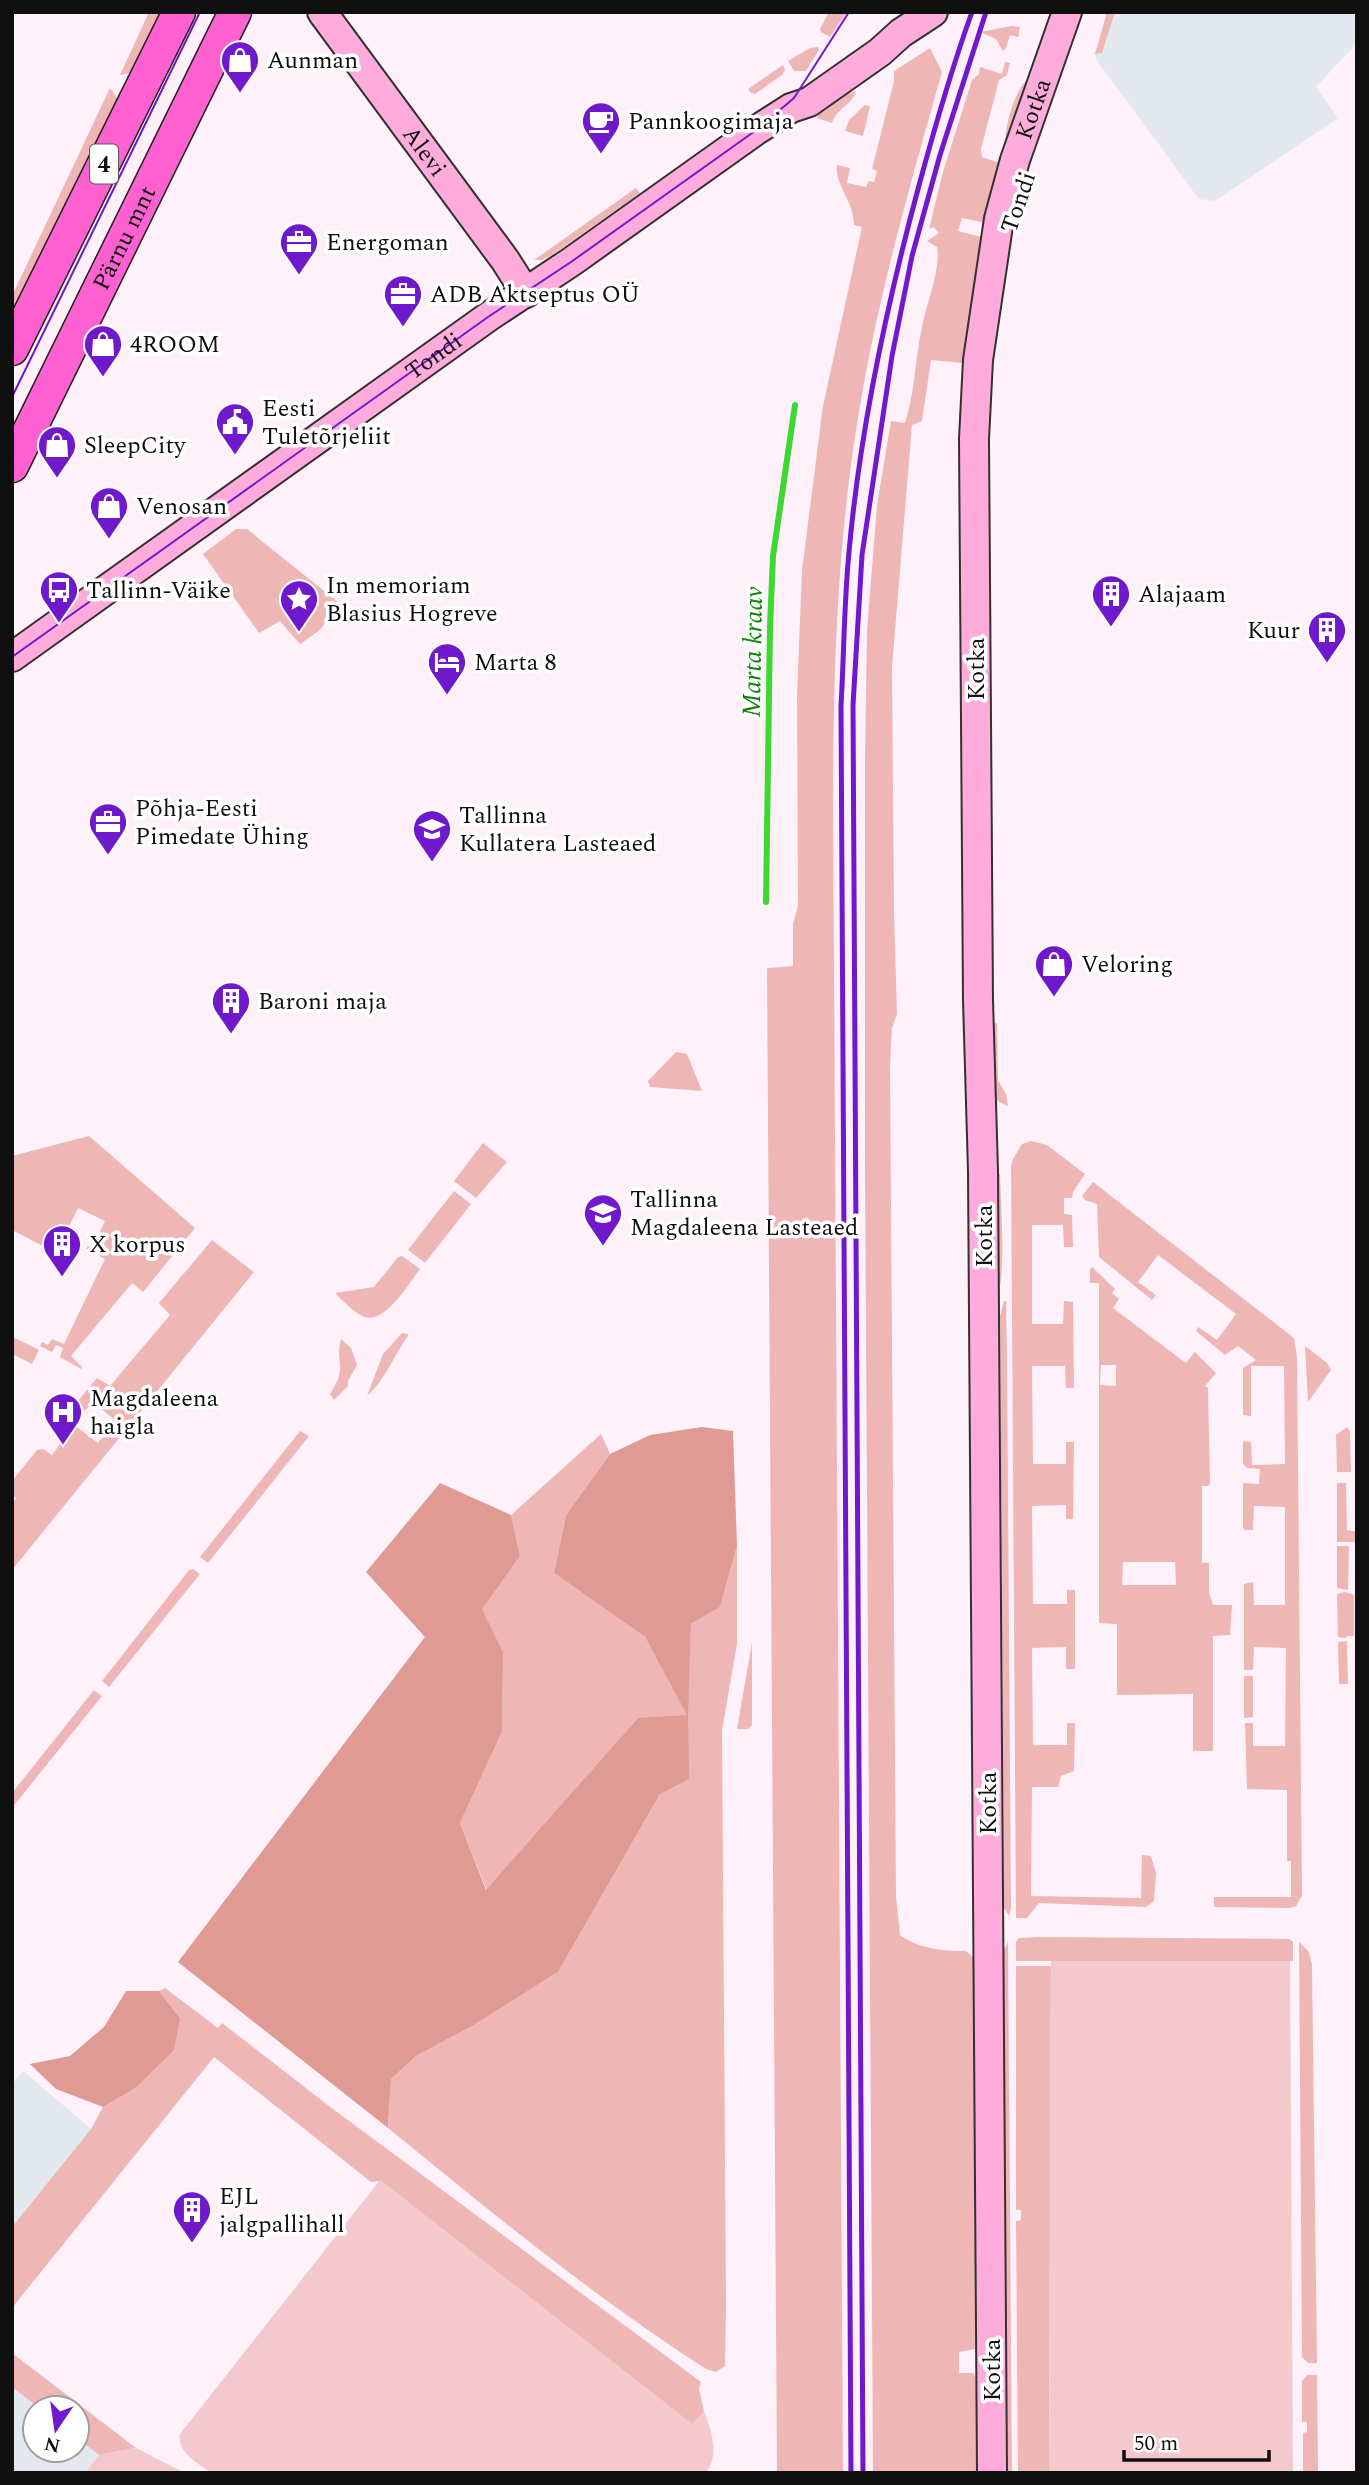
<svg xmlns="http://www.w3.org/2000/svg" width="1369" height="2485" font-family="Spectral,serif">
<rect width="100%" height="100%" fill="#fff1fa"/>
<g fill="#e3e9ee">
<polygon points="1115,12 1357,12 1357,43 1316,87 1338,118 1215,201 1199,199 1097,61 1095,54 1102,52"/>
<polygon points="23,2071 91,2129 12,2227 12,2085"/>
<polygon points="12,2387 39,2408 35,2408 35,2450 77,2450 77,2438 99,2455 85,2473 12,2473"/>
</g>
<g fill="#eeb7b6" fill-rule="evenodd">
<polygon points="149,12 164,12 134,72 120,75"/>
<polygon points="829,12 847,12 830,37 821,32 820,29"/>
<polygon points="1107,12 1115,12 1102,53 1095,54"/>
<polygon points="1012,26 1020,27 1018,37 1010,35 1006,48 1003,51 996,39 980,32"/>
<polygon points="818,47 819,50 806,71 794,71 788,61 810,48"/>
<path d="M930 48 942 72C910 185 878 296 859 412 828 595 833 781 834 966L843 2473H777L767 969 768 968 793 966V924L798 905 797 696 802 570 823 406 862 227 854 225C854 201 834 184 837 165L850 168 847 183 866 187 869 181 874 182 877 171 872 169 894 81V71Z"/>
<path d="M1005 62 1010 63 1007 75 999 80 981 149 982 157 1000 163 986 223 962 218 958 231 981 237 984 241 973 292 962 363 931 360 922 421 912 425 892 667 894 912 897 1014 892 1028 890 1065 896 1897 900 1935C920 1949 942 1951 966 1951L975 1959V2349L959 2352V2373H973L976 2378V2473H873L865 1166V758L867 631 877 505 891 421 905 423C915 392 915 359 922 327 926 305 941 269 937 247L927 241 939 233 933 227 929 229 943 172 972 80 979 74 980 67 1002 74Z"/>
<polygon points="783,65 785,70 782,75 755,94 751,93 748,89"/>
<path d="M1026 81 1029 83 1006 147C1002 133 1015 90 1026 81Z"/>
<polygon points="110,88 119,101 12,323 12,296"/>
<path d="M856 91C853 104 837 108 832 123L817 118C820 104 842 95 856 91Z"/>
<polygon points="865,105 870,106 863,136 845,131 849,120"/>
<polygon points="636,188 640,193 552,255 542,260 534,260"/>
<polygon points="236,529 247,529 339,603 320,630 300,644 280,621 259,633 203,554"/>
<polygon points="989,1023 997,1023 998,1080 1006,1094 1008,1106 999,1102 993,1094"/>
<polygon points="676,1052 687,1054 702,1091 650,1087 648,1081"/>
<polygon points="89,1136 195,1228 143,1292 132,1283 71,1356 82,1367 81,1369 60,1357 63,1348 56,1345 52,1352 40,1346 42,1342 48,1345 52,1339 64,1344 105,1259 86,1249 88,1246 92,1248 105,1221 78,1208 65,1235 69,1237 67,1241 49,1232 43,1246 12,1230 12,1156"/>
<polygon points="1031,1141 1047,1145 1085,1174 1073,1192 1072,1198 1064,1198 1064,1214 1072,1215 1073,1247 1064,1247 1063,1225 1032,1225 1032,1324 1063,1324 1064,1301 1073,1302 1074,1388 1066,1388 1065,1366 1032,1366 1033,1464 1066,1464 1066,1442 1074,1442 1073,1519 1066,1519 1066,1505 1032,1506 1033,1604 1067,1604 1067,1590 1075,1590 1075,1669 1066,1669 1066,1647 1032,1648 1033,1745 1067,1745 1067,1723 1075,1723 1074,1771 1061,1776 1058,1787 1032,1787 1031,1896 1141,1898 1142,1855 1151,1856 1156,1873 1154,1901 1146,1907 1039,1903 1027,1918 1016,1918 1011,1166 1013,1159 1022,1144"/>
<polygon points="483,1143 507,1162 476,1198 454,1181"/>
<path d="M995 1174H1000C1001 1208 1007 1279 995 1308Z"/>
<polygon points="1093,1182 1294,1338 1297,1357 1302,1896 1296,1906 1290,1908 1214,1907 1214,1897 1291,1897 1291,1861 1287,1861 1287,1790 1247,1789 1245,1723 1253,1723 1253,1746 1285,1746 1286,1648 1254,1647 1253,1670 1244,1670 1244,1584 1253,1582 1254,1605 1285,1605 1285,1507 1254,1506 1253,1530 1245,1530 1243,1528 1243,1483 1259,1484 1260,1469 1247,1468 1243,1464 1243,1441 1251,1442 1252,1465 1285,1464 1284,1366 1251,1366 1251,1416 1243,1415 1243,1368 1256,1360 1238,1346 1225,1355 1196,1331 1198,1327 1217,1340 1236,1314 1158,1255 1138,1282 1156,1295 1152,1300 1099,1257 1097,1204 1085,1200 1082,1196"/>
<polygon points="454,1191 471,1204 425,1263 408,1250"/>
<polygon points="212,1240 254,1272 12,1570 12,1504 16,1498 12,1494 12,1481 37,1450 43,1449 52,1455 74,1425 98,1443 115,1420 93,1402 85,1411 76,1403 97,1378 110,1386 170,1315 159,1303"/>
<path d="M402 1256 420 1269C409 1283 385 1324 365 1317 354 1313 343 1301 335 1293L374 1287 398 1257Z"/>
<path d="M1092 1267 1115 1289 1112 1293 1119 1299 1113 1308 1186 1363 1195 1352 1216 1373 1205 1386 1208 1388 1210 1483 1208 1486H1202V1563H1209V1592L1213 1605H1232L1230 1635 1213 1636V1751H1193V1694L1117 1695V1624L1099 1623V1283H1090V1270ZM1101 1365H1116V1386L1100 1385ZM1175 1562 1176 1585H1122L1123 1562Z"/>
<polygon points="1004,1301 1006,1301 1007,1359 1011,1908 1009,1916 1004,1908 1000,1316"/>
<path d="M402 1333 408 1334V1336C394 1355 386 1379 367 1396L383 1354Z"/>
<polygon points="15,1338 39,1350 32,1364 12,1354 12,1344"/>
<path d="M341 1339 351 1348 357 1365 348 1381V1386L334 1400 330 1394C349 1366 334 1364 341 1339Z"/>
<polygon points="1305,1346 1327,1363 1331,1370 1308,1402"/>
<polygon points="1347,1427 1350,1431 1351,1472 1337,1472 1336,1435"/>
<polygon points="300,1431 309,1436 208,1563 200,1557"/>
<path d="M601 1434 610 1454 566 1515 554 1573 645 1637 687 1714 691 1624 720 1607 737 1546V1644L722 1730 726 2305 725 2366 716 2372 706 2369C594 2297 491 2212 388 2128L391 2079 416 2056 474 2025 558 1972 660 1794 638 1718 487 1891 460 1823 502 1732 503 1652 481 1609 520 1556 511 1515Z"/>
<polygon points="1337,1483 1346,1483 1347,1530 1357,1532 1357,1542 1337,1542"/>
<polygon points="1337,1546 1349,1546 1348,1590 1337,1588"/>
<polygon points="193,1569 200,1574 109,1687 102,1681 189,1570"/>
<polygon points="1345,1592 1354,1595 1354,1636 1347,1636 1346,1638 1338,1637 1337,1594"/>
<polygon points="1347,1641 1348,1684 1339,1684 1338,1642"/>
<polygon points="752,1643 752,1725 748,1729 737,1729"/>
<polygon points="1244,1676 1253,1676 1253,1717 1244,1718"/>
<polygon points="94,1690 102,1696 12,1808 12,1793"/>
<polygon points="1038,1937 1289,1939 1293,1942 1293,1961 1016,1961 1016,1942 1019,1938"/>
<polygon points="1008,1942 1012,2473 1007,2473 1005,2432 1003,1952"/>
<polygon points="1299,1942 1309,1952 1312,1964 1317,2363 1308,2363 1302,2357"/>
<polygon points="1016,1966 1051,1966 1049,2473 1018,2473 1016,2221 1021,2220 1021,2210 1016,2210"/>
<polygon points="165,1988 218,2028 222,2023 329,2106 701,2382 699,2389 704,2411 693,2425 381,2181 371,2182 214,2057 12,2308 12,2227 91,2129 103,2107 134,2089 180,2018 159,1991"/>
<polygon points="12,2353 136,2448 99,2455 77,2438 77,2408 39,2408 12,2387"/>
<polygon points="1307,2375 1317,2375 1318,2473 1303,2473 1303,2433 1307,2432 1307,2422 1302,2422 1302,2381"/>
</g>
<g fill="#e09a94">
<polygon points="702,1427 733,1431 737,1546 720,1607 691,1624 688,1715 689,1779 660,1794 558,1972 474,2025 416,2056 391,2079 388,2128 178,1962 425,1637 366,1572 440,1483 511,1515 520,1556 482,1609 503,1652 502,1732 460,1823 486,1890 638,1718 687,1715 645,1637 554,1573 566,1515 610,1454 650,1435"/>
<polygon points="126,1991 159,1991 180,2018 174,2050 134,2089 103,2107 56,2089 30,2064 70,2056 104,2027"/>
</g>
<g fill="#f4c9ce">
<polygon points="1051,1961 1290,1961 1293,2473 1049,2473"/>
<path d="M380 2180 692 2424 704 2411C711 2430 720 2454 706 2473H211C198 2463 177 2453 180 2434Z"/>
<polygon points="136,2448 185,2473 85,2473 99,2455"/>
</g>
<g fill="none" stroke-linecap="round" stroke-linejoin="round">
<polyline stroke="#3cd930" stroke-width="6" points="766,902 770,626 773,556 795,405"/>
<g stroke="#313131" stroke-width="32">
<g id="secondary">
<path id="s1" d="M322 12 505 260 526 293"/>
<polyline points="12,657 488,317 571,262 755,131 791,108 809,102 880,52 901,33 933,12"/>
<path id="s2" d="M992 2473 983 1171 978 1000 974 439 978 360 999 219 1015 160 1067 12"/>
</g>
</g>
<g stroke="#202020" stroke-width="35">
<g id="primary">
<polyline points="12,349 179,12"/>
<path id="s3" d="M12 466 235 12"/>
</g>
</g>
<use href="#secondary" stroke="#ffacdc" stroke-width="28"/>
<use href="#primary" stroke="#ff61d1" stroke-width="32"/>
<g stroke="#7019cc" stroke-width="2">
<polyline points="12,397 200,12"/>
<path id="s4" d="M12 657 488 317 571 262 755 131 794 98 849 12"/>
</g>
<g stroke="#7019cc" stroke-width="5">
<path d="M851 2473 841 706C844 655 844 603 849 552 860 430 886 308 918 189 934 130 951 70 972 12"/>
<polyline points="863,2473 853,705 862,555 892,356 912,256 940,155 986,12"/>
</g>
</g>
<defs>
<g id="shop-pin" transform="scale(2.0125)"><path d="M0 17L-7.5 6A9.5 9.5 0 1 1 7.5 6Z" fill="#7019cc" stroke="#fff"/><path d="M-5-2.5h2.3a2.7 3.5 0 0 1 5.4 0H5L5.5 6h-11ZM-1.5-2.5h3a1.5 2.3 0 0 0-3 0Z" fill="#fff"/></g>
<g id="cafe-pin" transform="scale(2.0125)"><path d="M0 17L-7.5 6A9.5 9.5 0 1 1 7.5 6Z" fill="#7019cc" stroke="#fff"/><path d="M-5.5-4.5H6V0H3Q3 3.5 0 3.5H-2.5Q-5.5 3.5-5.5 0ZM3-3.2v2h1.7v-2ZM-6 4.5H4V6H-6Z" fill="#fff"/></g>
<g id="office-pin" transform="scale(2.0125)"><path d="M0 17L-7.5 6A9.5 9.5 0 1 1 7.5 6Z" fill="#7019cc" stroke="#fff"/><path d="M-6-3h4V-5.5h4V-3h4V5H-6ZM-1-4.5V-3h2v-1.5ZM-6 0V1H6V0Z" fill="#fff"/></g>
<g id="civic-pin" transform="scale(2.0125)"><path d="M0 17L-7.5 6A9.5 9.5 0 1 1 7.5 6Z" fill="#7019cc" stroke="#fff"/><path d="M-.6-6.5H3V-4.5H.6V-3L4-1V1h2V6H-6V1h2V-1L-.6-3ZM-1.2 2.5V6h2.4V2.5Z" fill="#fff"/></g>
<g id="bus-pin" transform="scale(2.0125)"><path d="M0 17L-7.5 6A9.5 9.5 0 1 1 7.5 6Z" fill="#7019cc" stroke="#fff"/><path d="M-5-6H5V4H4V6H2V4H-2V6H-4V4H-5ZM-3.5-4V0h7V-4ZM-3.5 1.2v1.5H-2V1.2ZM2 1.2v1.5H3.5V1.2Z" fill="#fff"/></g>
<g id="building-pin" transform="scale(2.0125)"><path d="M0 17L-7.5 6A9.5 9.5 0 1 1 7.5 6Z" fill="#7019cc" stroke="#fff"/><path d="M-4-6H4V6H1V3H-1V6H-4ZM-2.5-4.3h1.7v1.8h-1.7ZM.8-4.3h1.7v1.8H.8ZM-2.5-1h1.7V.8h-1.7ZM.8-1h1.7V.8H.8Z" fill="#fff"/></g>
<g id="sight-pin" transform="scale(2.0125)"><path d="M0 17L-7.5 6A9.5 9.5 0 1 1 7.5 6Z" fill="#7019cc" stroke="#fff"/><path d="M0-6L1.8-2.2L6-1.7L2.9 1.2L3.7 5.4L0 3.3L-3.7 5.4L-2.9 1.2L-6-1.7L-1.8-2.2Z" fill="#fff"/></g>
<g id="hotel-pin" transform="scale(2.0125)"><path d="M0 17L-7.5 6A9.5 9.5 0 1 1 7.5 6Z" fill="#7019cc" stroke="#fff"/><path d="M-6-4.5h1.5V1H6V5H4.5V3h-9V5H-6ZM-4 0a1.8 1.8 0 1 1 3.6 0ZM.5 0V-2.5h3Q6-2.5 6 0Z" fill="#fff"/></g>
<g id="school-pin" transform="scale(2.0125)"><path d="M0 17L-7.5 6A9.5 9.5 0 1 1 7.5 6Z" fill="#7019cc" stroke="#fff"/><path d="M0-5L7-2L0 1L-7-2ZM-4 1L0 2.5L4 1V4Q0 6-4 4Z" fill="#fff"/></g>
<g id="hospital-pin" transform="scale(2.0125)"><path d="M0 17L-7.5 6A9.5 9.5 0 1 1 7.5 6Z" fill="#7019cc" stroke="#fff"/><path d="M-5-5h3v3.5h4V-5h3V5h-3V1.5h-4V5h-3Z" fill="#fff"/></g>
</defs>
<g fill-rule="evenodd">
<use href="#shop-pin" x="240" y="60"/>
<use href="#cafe-pin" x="601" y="121"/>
<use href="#office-pin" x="299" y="242"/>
<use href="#office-pin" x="403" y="294"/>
<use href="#shop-pin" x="103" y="344"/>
<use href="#civic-pin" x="235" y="422"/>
<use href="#shop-pin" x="57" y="445"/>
<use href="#shop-pin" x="109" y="506"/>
<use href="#bus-pin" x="59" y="590"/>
<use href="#building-pin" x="1111" y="594"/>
<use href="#sight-pin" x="299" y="599"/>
<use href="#building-pin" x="1327" y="630"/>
<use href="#hotel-pin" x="447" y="662"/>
<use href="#office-pin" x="108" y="822"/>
<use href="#school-pin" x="432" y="829"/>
<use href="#shop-pin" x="1054" y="964"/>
<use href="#building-pin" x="231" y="1001"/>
<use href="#school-pin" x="603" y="1213"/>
<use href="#building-pin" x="62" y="1244"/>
<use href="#hospital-pin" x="63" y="1412"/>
<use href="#building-pin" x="192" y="2210"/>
</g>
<g text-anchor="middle" stroke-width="7" stroke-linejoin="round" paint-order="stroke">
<rect fill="#fff" stroke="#575757" stroke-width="2" x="90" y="144.5" width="28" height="39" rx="5"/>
<g font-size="23" font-weight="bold" fill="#0f0f0f">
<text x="104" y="172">4</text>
</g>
<g font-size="24" fill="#0f0f0f" stroke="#fff" text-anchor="start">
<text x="267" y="68">Aunman</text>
<text x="628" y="129">Pannkoogimaja</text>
<text x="326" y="250">Energoman</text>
<text x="430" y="302">ADB Aktseptus OÜ</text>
<text x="130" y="352">4ROOM</text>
<text x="262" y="416">Eesti<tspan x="262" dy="28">Tuletõrjeliit</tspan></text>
<text x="84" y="453">SleepCity</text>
<text x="136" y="514">Venosan</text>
<text x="326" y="593">In memoriam<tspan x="326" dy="28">Blasius Hogreve</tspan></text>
<text x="86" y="598">Tallinn-Väike</text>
<text x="1138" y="602">Alajaam</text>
<text x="1300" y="638" text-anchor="end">Kuur</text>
<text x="474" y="670">Marta 8</text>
<text x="135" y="816">Põhja-Eesti<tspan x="135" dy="28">Pimedate Ühing</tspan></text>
<text x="459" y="823">Tallinna<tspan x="459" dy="28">Kullatera Lasteaed</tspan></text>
<text x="1081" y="972">Veloring</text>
<text x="258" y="1009">Baroni maja</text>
<text x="630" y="1207">Tallinna<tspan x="630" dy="28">Magdaleena Lasteaed</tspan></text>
<text x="89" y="1252">X korpus</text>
<text x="90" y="1406">Magdaleena<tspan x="90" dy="28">haigla</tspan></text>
<text x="219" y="2204">EJL<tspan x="219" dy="28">jalgpallihall</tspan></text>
</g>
<g font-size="24" fill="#0f0f0f" stroke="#fff">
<text dy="8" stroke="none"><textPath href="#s2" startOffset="2371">Kotka</textPath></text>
<text dy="8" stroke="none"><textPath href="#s1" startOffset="173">Alevi</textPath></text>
<text transform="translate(1018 202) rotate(-71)" y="8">Tondi</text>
<text dy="8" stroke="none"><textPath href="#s3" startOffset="254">Pärnu mnt</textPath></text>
<text dy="8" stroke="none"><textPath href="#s4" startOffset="518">Tondi</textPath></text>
<text transform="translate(976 669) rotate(-90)" y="8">Kotka</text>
<text transform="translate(984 1236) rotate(-90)" y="8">Kotka</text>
<text transform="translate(988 1803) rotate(-90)" y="8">Kotka</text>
<text transform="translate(992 2370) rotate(-90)" y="8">Kotka</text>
</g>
<g font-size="26" font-style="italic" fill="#10860d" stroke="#fff">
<text transform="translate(752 652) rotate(-89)" y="9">Marta kraav</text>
</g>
</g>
<rect width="1369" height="2485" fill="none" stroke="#0f0f0f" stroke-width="28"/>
<g transform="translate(56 2429) rotate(193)"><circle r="33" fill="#ffffff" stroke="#9f9f9f" stroke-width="2"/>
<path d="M0-5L12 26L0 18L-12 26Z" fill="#7019cc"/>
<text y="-10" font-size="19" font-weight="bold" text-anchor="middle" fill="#0f0f0f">N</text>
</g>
<path d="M1124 2450v10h145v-10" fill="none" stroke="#0f0f0f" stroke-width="3.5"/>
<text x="1134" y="2450" font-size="21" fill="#0f0f0f" stroke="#ffffff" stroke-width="5" paint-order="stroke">50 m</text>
</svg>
